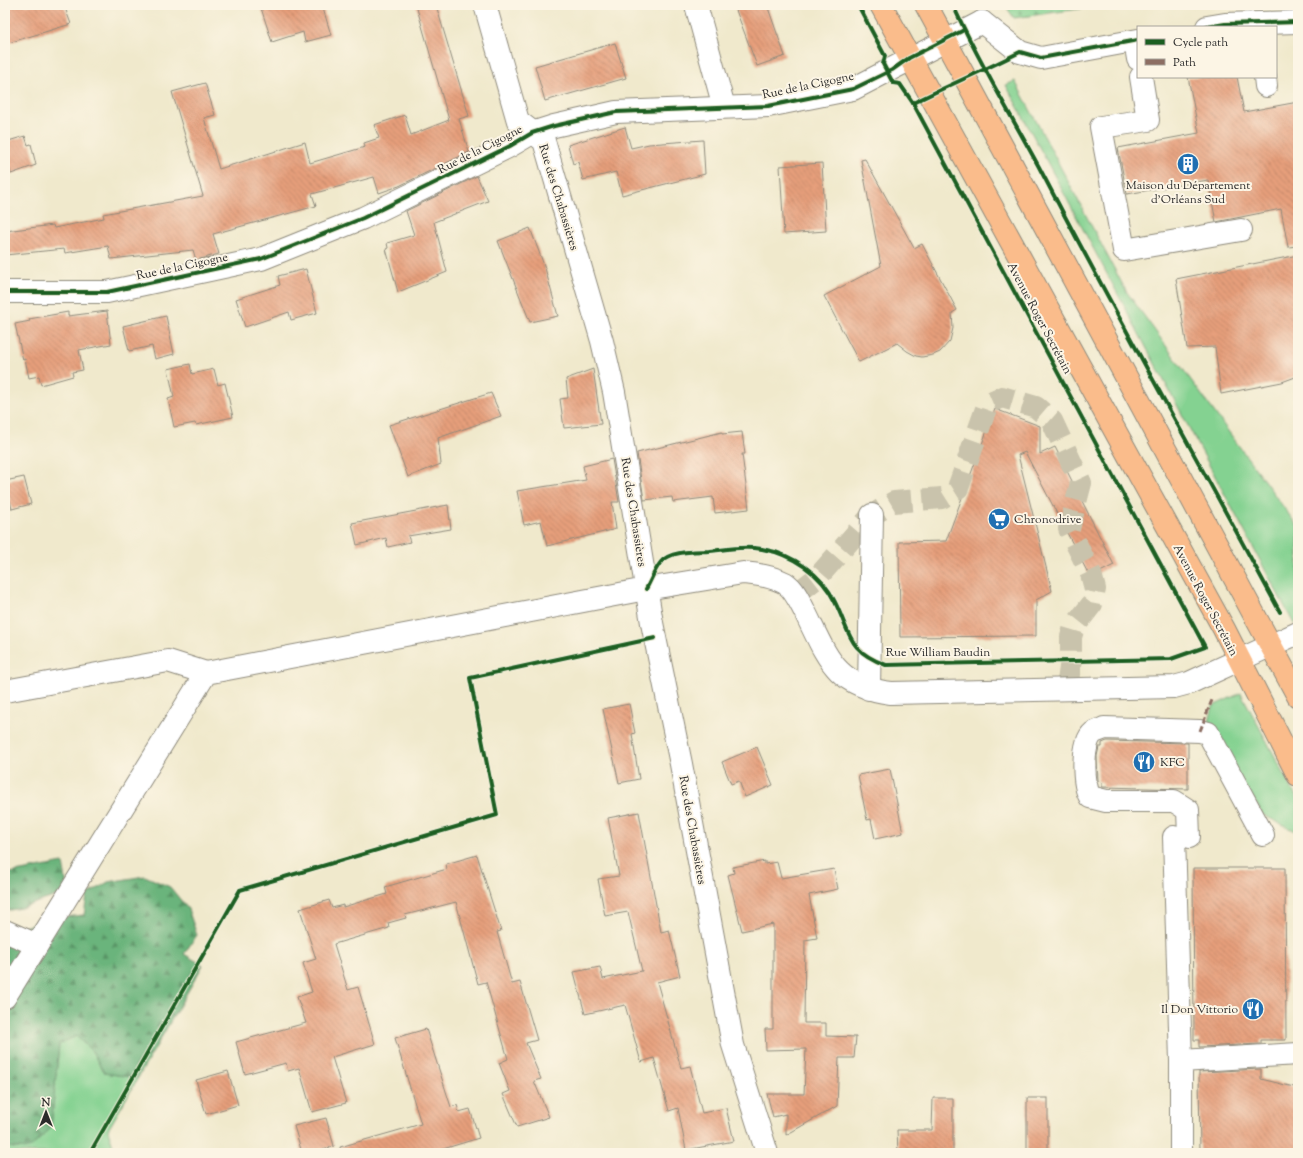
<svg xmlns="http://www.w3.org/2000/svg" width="1303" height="1158" font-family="'Sorts Mill Goudy',serif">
<defs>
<pattern id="forest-firs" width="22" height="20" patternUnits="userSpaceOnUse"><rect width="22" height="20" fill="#6bb47b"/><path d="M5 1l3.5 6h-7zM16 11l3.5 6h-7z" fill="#589365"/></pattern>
<pattern id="cemetery-stones" width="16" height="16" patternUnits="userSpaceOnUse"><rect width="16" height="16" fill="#84d291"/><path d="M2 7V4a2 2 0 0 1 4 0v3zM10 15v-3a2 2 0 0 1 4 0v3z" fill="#72b47d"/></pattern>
<pattern id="building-back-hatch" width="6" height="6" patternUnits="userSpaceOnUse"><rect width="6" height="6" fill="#e69f7b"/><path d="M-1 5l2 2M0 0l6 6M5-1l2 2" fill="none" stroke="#bb8265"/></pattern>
</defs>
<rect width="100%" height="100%" fill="#fcf5e5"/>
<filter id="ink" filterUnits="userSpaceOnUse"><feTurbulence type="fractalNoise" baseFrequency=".025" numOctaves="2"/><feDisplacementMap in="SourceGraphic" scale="8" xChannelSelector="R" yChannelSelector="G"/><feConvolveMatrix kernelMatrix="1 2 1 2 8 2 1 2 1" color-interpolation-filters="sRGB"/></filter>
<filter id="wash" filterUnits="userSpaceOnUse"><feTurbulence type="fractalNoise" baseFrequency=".012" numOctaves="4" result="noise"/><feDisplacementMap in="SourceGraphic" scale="16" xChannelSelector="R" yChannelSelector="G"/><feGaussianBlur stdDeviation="0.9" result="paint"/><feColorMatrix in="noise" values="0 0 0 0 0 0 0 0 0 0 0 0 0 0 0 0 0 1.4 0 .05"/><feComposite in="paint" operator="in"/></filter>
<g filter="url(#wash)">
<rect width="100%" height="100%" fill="#f0e9cc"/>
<g fill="#84d291" stroke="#587e5e">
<polygon points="1015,81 1126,291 1298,527 1298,622 1294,624 1006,85"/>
<polygon points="1241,693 1298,800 1298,837 1294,830 1263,815 1208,726 1213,706"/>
<polygon points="76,1036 92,1051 104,1073 138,1078 108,1130 115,1153 5,1153 5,1147 29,1149 51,1128 59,1044"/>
</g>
<g fill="url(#forest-firs)" stroke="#4b7053">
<polygon points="63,863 68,892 21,908 5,911 5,874"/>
<polygon points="145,876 170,887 188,909 197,935 184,954 203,965 138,1078 104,1073 92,1051 76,1036 59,1044 51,1128 29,1149 5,1147 5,934 45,919 84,915 87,895 108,882"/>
</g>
<polygon fill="url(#cemetery-stones)" stroke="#587e5e" points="1005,5 1107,5 1014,18"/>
<g id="blocks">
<g fill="url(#building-back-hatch)">
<polygon points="5,5 64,5 71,24 5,44"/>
<polygon points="260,5 322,5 331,35 305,42 303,32 272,42"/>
<polygon points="416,5 436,5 469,116 459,119 469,152 399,186 379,193 374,177 312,194 316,206 213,234 219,254 196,260 193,250 111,259 108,246 65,253 64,249 5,255 5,231 53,225 54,228 104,218 103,214 203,196 172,92 205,83 215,115 204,118 219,169 305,142 310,163 365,147 364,143 379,138 374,125 405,115 411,135 449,120"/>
<polygon points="734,5 767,5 785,56 757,66"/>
<polygon points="615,43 626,78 545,101 535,66"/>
<polygon points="1188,77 1237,77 1244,112 1298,102 1298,246 1288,247 1281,209 1216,222 1208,180 1127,194 1118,148 1199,133"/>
<polygon points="625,127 631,148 649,144 703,140 705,174 622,195 616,172 583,180 578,162 573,164 568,145"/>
<polygon points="25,136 28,145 31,144 36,165 11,174 5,154 5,142"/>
<polygon points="865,159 914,248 922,244 957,310 952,313 953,328 950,341 940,352 933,355 922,357 916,356 907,351 897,343 859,362 824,296 881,266 861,160"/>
<polygon points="822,163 826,231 784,234 780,166"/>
<polygon points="477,176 488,201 434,222 447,272 398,292 386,249 388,248 387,243 414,235 406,211"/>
<polygon points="530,228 545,268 558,316 530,322 498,241"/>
<polygon points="1298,255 1298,376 1282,382 1221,394 1215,347 1187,348 1176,279"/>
<polygon points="306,269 317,313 291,320 289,312 245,327 236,299 280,285 278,276"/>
<polygon points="107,311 111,344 79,350 83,370 72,372 73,376 41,385 39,376 29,378 25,359 23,360 15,324 30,321 29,319 68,312 68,316"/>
<polygon points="166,316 174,354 155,359 152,346 129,351 123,326"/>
<polygon points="190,364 192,374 214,369 218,385 225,383 233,417 196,425 195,423 174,427 168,399 174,397 168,369"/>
<polygon points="593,369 601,424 564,428 560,399 568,398 566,379"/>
<polygon points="491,393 501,416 438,438 441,464 408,477 389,425"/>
<polygon points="995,409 1040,426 1040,454 1055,447 1114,565 1090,577 1025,452 1018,455 1052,591 1036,600 1036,636 900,637 899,542 946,541"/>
<polygon points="722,432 722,434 742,432 745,454 742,454 749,509 715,513 713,497 673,502 672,497 644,500 637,453"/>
<polygon points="612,459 619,502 612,502 616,529 547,546 541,521 524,525 517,491 586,480 583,466"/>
<polygon points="24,477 31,504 12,509 5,481"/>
<polygon points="448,505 451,529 408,536 410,542 388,547 386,538 357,545 352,523"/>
<polygon points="629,704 635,733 632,734 639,779 619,783 603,709"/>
<polygon points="1107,741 1188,743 1188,789 1102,787 1102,782 1098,781 1097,756 1099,747 1102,747 1102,743"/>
<polygon points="757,747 773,785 745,797 739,781 731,784 722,762"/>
<polygon points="890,769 903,833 875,839 871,819 867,820 858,775"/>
<polygon points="639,812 661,932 669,930 680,976 657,982 681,1068 690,1066 702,1113 726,1108 734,1141 686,1150 678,1108 669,1111 654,1058 641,1062 625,1005 585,1014 574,972 600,967 603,979 642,971 628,912 605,916 598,879 619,876 608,818"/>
<polygon points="477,855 501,931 497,932 512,984 520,982 537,1040 526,1043 541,1079 534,1081 549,1117 517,1127 503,1094 510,1091 499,1063 508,1059 486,982 478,984 456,902 405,915 406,918 388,923 389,928 334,944 348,990 358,987 375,1044 332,1057 346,1103 312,1112 299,1068 288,1071 286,1063 245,1074 236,1042 306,1023 297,997 312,992 303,963 316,959 300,909 329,900 332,908 343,905 343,907 387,894 385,887 447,869 446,864"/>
<polygon points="765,861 765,864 777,862 781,878 834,869 838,889 809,895 817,938 805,940 804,1023 826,1023 826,1036 856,1037 854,1058 839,1058 837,1106 786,1135 786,1114 773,1117 767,1094 804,1094 806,1049 766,1050 765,1029 773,1029 773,924 742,931 728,875 734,873 733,867"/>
<polygon points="1193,868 1285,868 1286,1040 1261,1040 1261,1044 1199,1047 1199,1040 1194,1040"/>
<polygon points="426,1029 451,1107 457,1105 459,1112 470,1109 479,1138 430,1153 341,1153 340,1147 421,1124 395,1038"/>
<polygon points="1261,1069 1261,1079 1298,1088 1298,1153 1200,1153 1199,1072"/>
<polygon points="228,1071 238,1105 206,1114 196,1080"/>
<polygon points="933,1098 953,1098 953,1153 898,1153 897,1130 932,1130"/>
<rect x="1027" y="1098" width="21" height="55"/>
<polygon points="326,1118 334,1146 309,1153 302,1153 294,1126"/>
</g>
</g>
</g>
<g filter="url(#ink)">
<use href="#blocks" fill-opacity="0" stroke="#8e8a7c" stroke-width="1"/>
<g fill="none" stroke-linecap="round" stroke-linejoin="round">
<polyline stroke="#c9c3ac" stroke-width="22" stroke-dasharray="22 11" stroke-linecap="butt" points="796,594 818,577 872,515 894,502 942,498 958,488 988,403 1002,397 1036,407 1052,421 1081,483 1069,529 1091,574 1095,589 1092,604 1074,627 1071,637 1071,660 1067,689"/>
<g stroke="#8e8a7c" stroke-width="24">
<g id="minor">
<polyline points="485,5 518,121 544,141 602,341 614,392 652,623 681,764 733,1045 767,1153"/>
<polyline points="696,5 724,107"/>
<polyline points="982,22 1020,52 1041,58 1138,40"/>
<polyline points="1207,27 1225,24 1298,22"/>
<polyline points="1135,41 1138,59"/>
<polyline points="1141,77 1148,120 1101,127 1124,250 1241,230"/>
<polyline points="1265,77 1266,86"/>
<polyline points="5,292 107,292 261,259 363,218 510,146 532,133 554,126 616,112 768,106 853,89 982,22"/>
<polyline points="869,689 872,515"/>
<polyline points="5,691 168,661 206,673"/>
<polyline points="1174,837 1181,1061"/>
<path d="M1189 837 1188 810 1174 801H1106L1090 797C1083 785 1081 743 1093 733 1096 731 1101 730 1104 728L1200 731 1208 733 1263 835"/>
<polyline points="5,931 37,945"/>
<path d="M5 997 206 673 646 589 743 573C757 574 772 576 785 583 794 589 799 600 804 610 827 656 834 686 891 693L1174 687 1189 683 1298 633"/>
<polyline points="1181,1153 1181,1061 1298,1054"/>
</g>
</g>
<g stroke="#8e8a7c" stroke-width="24">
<g id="major">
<polyline points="881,5 1224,629 1298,775"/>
<polyline points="926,5 1298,696"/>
</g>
</g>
<use href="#minor" stroke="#fff" stroke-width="22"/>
<use href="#major" stroke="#fabc8b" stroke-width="22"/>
<polyline stroke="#8d6e63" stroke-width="3" stroke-dasharray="6 3" stroke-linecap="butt" points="1200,731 1212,700"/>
<g stroke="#fcf5e5" stroke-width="6">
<g id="cycleway">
<path d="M953 5C978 61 1010 113 1039 167 1117 317 1200 464 1280 612"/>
<polyline points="1207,27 1225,24 1298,22"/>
<path d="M913 103C949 85 985 70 1020 52L1041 58 1138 40"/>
<polyline points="5,292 107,292 261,259 363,218 510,146 532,133 554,126 616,112 768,106 853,89 892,70 909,58 964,30"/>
<path d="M646 589C651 580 655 569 661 562 671 550 696 552 710 551 727 549 745 546 762 549 792 554 822 574 835 602 851 635 848 651 886 665L1171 659 1205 647 913 103 900 84 893 83 883 64 885 56 858 5"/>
<polyline points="90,1153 240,890 497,815 470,678 655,638"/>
</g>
</g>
<use href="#cycleway" stroke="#1b5e20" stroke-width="4"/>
</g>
</g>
<defs>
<g id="building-disc" transform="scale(1.15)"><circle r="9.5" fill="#1f6fb2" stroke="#fcf5e5"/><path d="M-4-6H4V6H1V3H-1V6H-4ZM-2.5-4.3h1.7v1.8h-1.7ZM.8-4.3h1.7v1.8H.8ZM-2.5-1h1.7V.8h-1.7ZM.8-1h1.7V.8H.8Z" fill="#fff"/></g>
<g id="supermarket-disc" transform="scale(1.15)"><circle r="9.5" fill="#1f6fb2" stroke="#fcf5e5"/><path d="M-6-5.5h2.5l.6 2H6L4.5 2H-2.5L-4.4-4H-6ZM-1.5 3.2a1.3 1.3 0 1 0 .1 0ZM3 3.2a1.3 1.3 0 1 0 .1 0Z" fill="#fff"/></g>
<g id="restaurant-disc" transform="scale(1.15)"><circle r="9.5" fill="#1f6fb2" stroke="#fcf5e5"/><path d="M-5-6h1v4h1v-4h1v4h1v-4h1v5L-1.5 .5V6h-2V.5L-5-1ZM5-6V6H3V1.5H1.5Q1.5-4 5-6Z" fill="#fff"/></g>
</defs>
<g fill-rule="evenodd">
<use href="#building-disc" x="1188" y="164"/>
<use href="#supermarket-disc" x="999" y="519"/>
<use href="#restaurant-disc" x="1144" y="762"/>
<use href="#restaurant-disc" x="1253" y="1009"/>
</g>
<g text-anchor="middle" stroke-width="4" stroke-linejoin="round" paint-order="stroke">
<g font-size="12" fill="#2b2b2b" stroke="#fcf5e5">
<text transform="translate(808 85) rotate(-12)" y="4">Rue de la Cigogne</text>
<text transform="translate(480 149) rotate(-27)" y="4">Rue de la Cigogne</text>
<text transform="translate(559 197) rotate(73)" y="4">Rue des Chabassières</text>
<text transform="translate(182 266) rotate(-12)" y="4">Rue de la Cigogne</text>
<text transform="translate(1040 318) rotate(62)" y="4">Avenue Roger Secrétain</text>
<text transform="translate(634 512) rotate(81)" y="4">Rue des Chabassières</text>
<text transform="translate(1206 600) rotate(62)" y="4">Avenue Roger Secrétain</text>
<text x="938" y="656">Rue William Baudin</text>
<text transform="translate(693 830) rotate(80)" y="4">Rue des Chabassières</text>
</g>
<g font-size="12" fill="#2b2b2b" stroke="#fcf5e5" text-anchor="start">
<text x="1188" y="189" text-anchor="middle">Maison du Département<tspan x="1188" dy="14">d’Orléans Sud</tspan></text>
<text x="1014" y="523">Chronodrive</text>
<text x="1160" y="766">KFC</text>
<text x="1238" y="1013" text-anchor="end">Il Don Vittorio</text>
</g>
</g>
<rect width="1303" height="1158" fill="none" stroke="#fcf5e5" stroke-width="20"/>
<rect x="1137" y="26" width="140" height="52" fill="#fcf5e5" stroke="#a8a49b"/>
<rect x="1145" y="39" width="20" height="6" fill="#1b5e20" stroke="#a8a49b"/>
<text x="1173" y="46" font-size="12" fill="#2b2b2b">Cycle path</text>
<rect x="1145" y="59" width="20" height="6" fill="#8d6e63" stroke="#a8a49b"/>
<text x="1173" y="66" font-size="12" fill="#2b2b2b">Path</text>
<g transform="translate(46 1112)" stroke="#fcf5e5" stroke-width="3" paint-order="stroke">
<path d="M0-3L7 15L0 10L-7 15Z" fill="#2b2b2b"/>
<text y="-6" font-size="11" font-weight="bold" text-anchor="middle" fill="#2b2b2b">N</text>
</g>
</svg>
